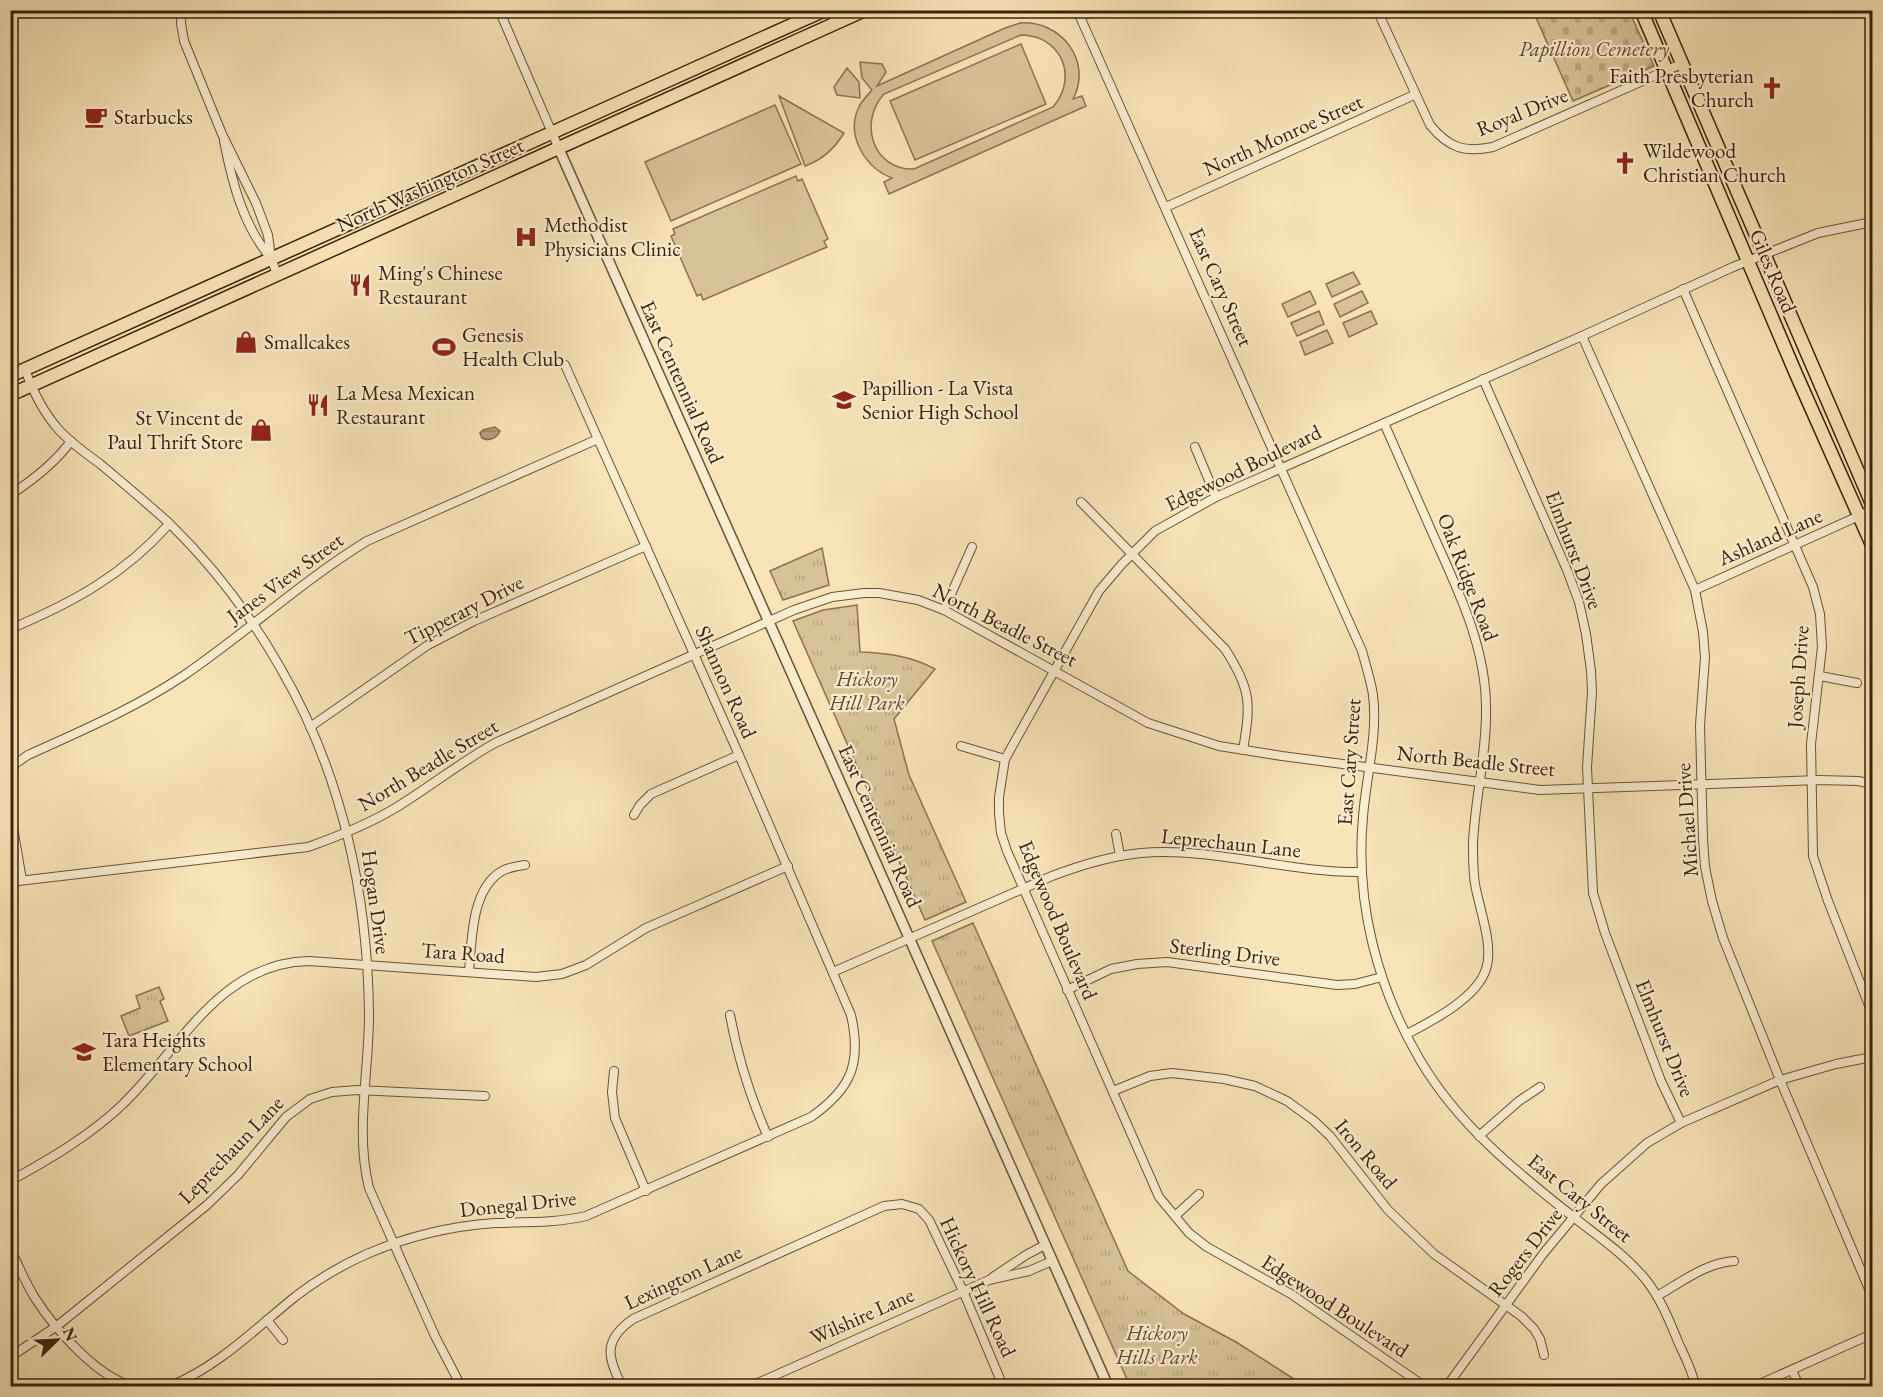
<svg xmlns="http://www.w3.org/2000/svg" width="1883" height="1397" font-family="'EB Garamond',serif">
<defs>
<pattern id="cemetery-stones" width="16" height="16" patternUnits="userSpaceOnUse" patternTransform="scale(1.5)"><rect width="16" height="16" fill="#d8c399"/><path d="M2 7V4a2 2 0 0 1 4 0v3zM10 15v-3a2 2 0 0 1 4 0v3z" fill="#baa782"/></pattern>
<pattern id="park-tufts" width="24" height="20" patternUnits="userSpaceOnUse" patternTransform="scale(1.5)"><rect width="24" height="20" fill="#d8c399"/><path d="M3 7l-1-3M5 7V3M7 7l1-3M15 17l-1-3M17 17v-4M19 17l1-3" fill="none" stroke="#baa782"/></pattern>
<pattern id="water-rules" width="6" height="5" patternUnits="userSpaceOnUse" patternTransform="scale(1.5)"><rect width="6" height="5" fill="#b8a17c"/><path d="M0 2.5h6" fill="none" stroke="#978364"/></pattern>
</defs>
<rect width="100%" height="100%" fill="#f8e4b7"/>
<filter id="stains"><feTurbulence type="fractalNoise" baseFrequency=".00333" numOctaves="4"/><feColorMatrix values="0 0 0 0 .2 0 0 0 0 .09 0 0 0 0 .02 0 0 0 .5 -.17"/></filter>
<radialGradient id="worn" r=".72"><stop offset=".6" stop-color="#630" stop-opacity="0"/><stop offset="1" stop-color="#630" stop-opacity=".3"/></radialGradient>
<g fill="#d8c399" stroke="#8a7251" stroke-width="1.5" fill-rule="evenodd">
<path d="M1020 23C1061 20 1093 61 1073 99L1082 96 1086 106 889 194 884 182 892 178C866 168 846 137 858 109 861 101 867 96 872 90L862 78 860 62 882 64 886 72 877 86 1005 28ZM1021 35C1061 35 1079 77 1053 107L914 169C873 170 858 123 884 94Z"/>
<polygon points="1021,44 1046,104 915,160 890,101"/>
<polygon points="847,68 859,82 860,98 837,95 834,87"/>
<path d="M779 96 844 133C835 148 822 160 805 166Z"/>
<polygon points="775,105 801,164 671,221 645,162"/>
<polygon points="796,176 798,181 802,179 828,239 824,241 827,247 703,300 701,294 697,296 671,236 675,234 673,229"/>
<polygon points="1353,272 1360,284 1332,297 1326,284"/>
<polygon points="1310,291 1316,304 1288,317 1282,304"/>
<polygon points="1362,291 1368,303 1340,317 1334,304"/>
<polygon points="1319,311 1324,324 1297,336 1291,323"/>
<polygon points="1371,311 1377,324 1349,337 1343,323"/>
<polygon points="1327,330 1333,343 1305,355 1300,342"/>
</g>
<polygon fill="url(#cemetery-stones)" stroke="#8a7251" stroke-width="1.5" points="1533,11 1629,11 1654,66 1573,101"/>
<g fill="url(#park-tufts)" stroke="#8a7251" stroke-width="1.5">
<polygon points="822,548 829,585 783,600 770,571"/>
<path d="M857 605 860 652C887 653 911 656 935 669L894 719 909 775 966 902 925 920 793 621 823 610Z"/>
<polygon points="973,923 1128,1271 1184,1314 1236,1342 1305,1386 1130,1386 932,941"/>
<polygon points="159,987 164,999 160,1001 168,1021 129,1036 121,1016 140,1008 136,996"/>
</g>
<path fill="url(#water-rules)" stroke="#876d4e" stroke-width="1.5" d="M495 427 500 431C497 438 489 442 482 438L480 433 483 430Z"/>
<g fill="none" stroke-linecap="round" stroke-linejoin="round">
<g stroke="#6c5134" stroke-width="10">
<g id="minor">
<polyline points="182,10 181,23 184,41 222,134 256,203 268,235 271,258 277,274"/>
<polyline points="499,10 559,149"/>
<path d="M1077 10 1362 651C1366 666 1371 681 1373 695 1378 736 1366 777 1363 817 1355 902 1377 987 1420 1060 1457 1123 1514 1170 1571 1215 1597 1236 1625 1254 1646 1280 1661 1299 1670 1322 1679 1344 1685 1357 1693 1372 1695 1386"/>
<path d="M1377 10 1430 125C1449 148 1464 153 1493 147L1681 64"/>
<polyline points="1080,17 1095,10"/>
<path d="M224 141C232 182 243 225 270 257"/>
<polyline points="1166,207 1414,95"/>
<polyline points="1683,289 1813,587 1820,614 1822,647 1811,744 1813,856 1828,901 1872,1013"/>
<polyline points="1582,336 1695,590 1703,632 1705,657 1700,725 1701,765 1703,839 1705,867 1712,901 1723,938 1780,1080 1872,1296"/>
<path d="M25 369C33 392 43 412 59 430 71 443 85 453 99 463 123 483 147 503 170 524 214 567 251 616 281 669 342 774 368 895 369 1015 369 1073 355 1131 369 1188L435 1336 461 1386"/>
<polyline points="1483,379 1567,570 1579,602 1586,634 1591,671 1592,692 1587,767 1593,893 1605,933 1661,1081 1681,1123"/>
<path d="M1384 423C1401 461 1418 500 1435 539 1459 592 1486 648 1486 708 1487 753 1475 798 1473 843 1473 857 1473 871 1475 884 1479 908 1494 946 1486 969 1477 998 1432 1021 1407 1034"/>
<polyline points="1195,447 1216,497"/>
<path d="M10 495C33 480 55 463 71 441"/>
<path d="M1081 502 1225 649C1251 689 1251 703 1243 750"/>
<polyline points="1695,590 1872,510"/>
<polyline points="944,610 972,547"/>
<path d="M10 629C72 603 124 575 169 524"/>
<polyline points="1820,676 1857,683"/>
<polyline points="310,727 428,645 474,621 646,546"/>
<polyline points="961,746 1005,759"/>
<path d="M10 772 15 764 28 755C81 731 135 708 183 676 246 633 302 581 367 541L598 439"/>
<polyline points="10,810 22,880"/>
<polyline points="634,815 640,805 651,794 739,755"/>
<polyline points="1116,834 1120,856"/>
<path d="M10 882 308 847C339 836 369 824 397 807 431 786 461 762 495 743L794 610 832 597 864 593H879L918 600 944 610 1148 723 1219 746 1282 756 1540 790 1819 780 1858 781 1872 784"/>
<path d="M469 971C472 940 471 889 502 871 509 867 517 866 525 865"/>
<path d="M833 972 1052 876C1081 865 1110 856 1141 853 1215 847 1287 873 1361 872"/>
<polyline points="1067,990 1111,969 1137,964 1167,962 1337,985 1355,984 1382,977"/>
<path d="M730 1015C738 1058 750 1097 768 1137"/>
<polyline points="614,1071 612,1092 615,1118 646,1191"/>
<polyline points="1113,1091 1150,1076 1172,1073 1224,1079 1255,1086 1287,1101 1313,1120 1330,1136 1388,1210 1434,1254 1521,1316 1534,1329 1540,1339 1544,1355"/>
<polyline points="1479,1136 1519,1101 1540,1087"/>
<path d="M10 1181C50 1159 91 1135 123 1104 181 1048 219 963 309 961L536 977 562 974 586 965 646 928 788 866"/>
<polyline points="1175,1216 1199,1194"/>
<path d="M10 1248C18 1265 25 1282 35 1298 54 1328 97 1377 132 1386"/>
<polyline points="993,1277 1026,1255 1045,1245"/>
<path d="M1657 1296C1682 1282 1705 1263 1734 1261"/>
<polyline points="267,1320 283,1340"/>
<polyline points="10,1357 57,1326 207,1205 238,1175 286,1117 310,1099 332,1092 357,1090 485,1096"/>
<polyline points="1792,1370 1799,1386"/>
<path d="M170 1386C218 1367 256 1328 296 1296 317 1280 342 1265 367 1254 406 1237 452 1226 495 1223 526 1222 556 1223 586 1216L811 1117C851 1089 862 1064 851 1015L739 755 565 365"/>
<path d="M622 1386C607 1357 603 1340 633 1319L884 1206 902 1204 919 1209 929 1220 963 1291 1003 1386"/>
<polyline points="751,1386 989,1280 1029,1271 1052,1261"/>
<polyline points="1424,1386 1291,1294 1207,1247 1189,1233 1159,1197 1007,851 1001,833 999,813 999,797 1005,759 1099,591 1122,564 1155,531 1216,497 1582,336 1733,267 1818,233 1872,222"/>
<polyline points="1447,1386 1543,1254 1601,1184 1647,1143 1681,1123 1780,1080 1836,1064 1872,1057"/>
<polyline points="1755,1386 1872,1334"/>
</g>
</g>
<g stroke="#6c5134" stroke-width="12">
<polyline id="tertiary" points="559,149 1108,1386"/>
</g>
<g stroke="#3d2009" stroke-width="15">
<g id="primary">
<polyline points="1641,10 1796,374 1872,545"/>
<polyline points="1659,10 1872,504"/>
<polyline points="10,376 825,10"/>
<polyline points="10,395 865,10"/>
</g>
</g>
<use href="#minor" stroke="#faedd0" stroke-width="8"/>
<use href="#tertiary" stroke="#faedd0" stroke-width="9"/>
<use href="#primary" stroke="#f8e4b7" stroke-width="12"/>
</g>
<defs>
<g id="church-bare" transform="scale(1.8)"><path d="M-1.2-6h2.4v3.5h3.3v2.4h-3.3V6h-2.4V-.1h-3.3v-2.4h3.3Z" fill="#8f2418" stroke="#faedd0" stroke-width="2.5" paint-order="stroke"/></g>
<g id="cafe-bare" transform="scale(1.8)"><path d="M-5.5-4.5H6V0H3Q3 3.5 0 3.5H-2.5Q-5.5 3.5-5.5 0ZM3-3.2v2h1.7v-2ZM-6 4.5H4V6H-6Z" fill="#8f2418" stroke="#faedd0" stroke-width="2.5" paint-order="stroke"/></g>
<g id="hospital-bare" transform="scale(1.8)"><path d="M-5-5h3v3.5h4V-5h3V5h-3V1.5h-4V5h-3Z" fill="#8f2418" stroke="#faedd0" stroke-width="2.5" paint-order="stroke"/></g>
<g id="restaurant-bare" transform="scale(1.8)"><path d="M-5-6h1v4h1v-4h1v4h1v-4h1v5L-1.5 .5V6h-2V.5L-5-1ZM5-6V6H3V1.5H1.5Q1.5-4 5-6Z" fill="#8f2418" stroke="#faedd0" stroke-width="2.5" paint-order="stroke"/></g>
<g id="shop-bare" transform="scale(1.8)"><path d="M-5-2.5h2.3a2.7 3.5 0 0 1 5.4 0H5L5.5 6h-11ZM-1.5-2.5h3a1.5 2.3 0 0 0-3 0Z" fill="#8f2418" stroke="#faedd0" stroke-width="2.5" paint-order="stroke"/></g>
<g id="stadium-bare" transform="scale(1.8)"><path d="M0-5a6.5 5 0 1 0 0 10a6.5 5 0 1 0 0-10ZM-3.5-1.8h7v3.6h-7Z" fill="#8f2418" stroke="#faedd0" stroke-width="2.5" paint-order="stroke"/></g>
<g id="school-bare" transform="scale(1.8)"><path d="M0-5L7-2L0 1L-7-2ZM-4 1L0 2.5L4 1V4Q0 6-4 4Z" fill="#8f2418" stroke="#faedd0" stroke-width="2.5" paint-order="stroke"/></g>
</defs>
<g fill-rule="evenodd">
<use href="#church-bare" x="1772" y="88"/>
<use href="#cafe-bare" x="96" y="117"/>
<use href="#church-bare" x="1625" y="163"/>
<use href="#hospital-bare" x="526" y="237"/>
<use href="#restaurant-bare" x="360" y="285"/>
<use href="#shop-bare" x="246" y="342"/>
<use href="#stadium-bare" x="444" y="347"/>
<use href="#school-bare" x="844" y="400"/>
<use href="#restaurant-bare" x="318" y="405"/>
<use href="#shop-bare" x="261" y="430"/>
<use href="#school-bare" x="84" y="1052"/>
</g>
<g text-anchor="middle" stroke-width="4.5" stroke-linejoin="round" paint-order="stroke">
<g font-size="21" font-style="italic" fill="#64492d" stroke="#faedd0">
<text x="1594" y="56">Papillion Cemetery</text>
<text x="867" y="686">Hickory<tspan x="867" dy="24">Hill Park</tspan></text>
<text x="1157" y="1340">Hickory<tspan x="1157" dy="24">Hills Park</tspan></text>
</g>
<g font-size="21" fill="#3d2009" stroke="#faedd0" text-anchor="start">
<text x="1754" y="83" text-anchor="end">Faith Presbyterian<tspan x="1754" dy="24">Church</tspan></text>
<text x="114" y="124">Starbucks</text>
<text x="1643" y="158">Wildewood<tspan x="1643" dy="24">Christian Church</tspan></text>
<text x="544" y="232">Methodist<tspan x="544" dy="24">Physicians Clinic</tspan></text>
<text x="378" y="280">Ming's Chinese<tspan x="378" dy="24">Restaurant</tspan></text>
<text x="462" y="342">Genesis<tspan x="462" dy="24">Health Club</tspan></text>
<text x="264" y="349">Smallcakes</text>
<text x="862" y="395">Papillion - La Vista<tspan x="862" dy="24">Senior High School</tspan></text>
<text x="336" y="400">La Mesa Mexican<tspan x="336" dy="24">Restaurant</tspan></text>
<text x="243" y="425" text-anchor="end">St Vincent de<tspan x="243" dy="24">Paul Thrift Store</tspan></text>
<text x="102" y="1047">Tara Heights<tspan x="102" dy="24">Elementary School</tspan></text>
</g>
<g font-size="21" fill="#3d2009" stroke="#faedd0">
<text transform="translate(1522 112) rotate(-22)" y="7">Royal Drive</text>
<text transform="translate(1283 135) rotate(-24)" y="7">North Monroe Street</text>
<text transform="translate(430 185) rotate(-24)" y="7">North Washington Street</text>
<text transform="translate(1773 271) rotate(67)" y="7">Giles Road</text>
<text transform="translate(1221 287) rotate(66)" y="7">East Cary Street</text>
<text transform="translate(682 382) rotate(66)" y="7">East Centennial Road</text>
<text transform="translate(1243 468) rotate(-26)" y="7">Edgewood Boulevard</text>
<text transform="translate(1770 537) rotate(-24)" y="7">Ashland Lane</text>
<text transform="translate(1574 550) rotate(69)" y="7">Elmhurst Drive</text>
<text transform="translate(1468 577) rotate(69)" y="7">Oak Ridge Road</text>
<text transform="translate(285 578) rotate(-36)" y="7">Janes View Street</text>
<text transform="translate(464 610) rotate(-27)" y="7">Tipperary Drive</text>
<text transform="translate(1005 625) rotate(27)" y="7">North Beadle Street</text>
<text transform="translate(1798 677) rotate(-86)" y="7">Joseph Drive</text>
<text transform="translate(726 682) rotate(66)" y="7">Shannon Road</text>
<text transform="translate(1476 761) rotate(6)" y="7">North Beadle Street</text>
<text transform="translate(1349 762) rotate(-86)" y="7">East Cary Street</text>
<text transform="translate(428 765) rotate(-31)" y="7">North Beadle Street</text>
<text transform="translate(1687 820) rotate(-94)" y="7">Michael Drive</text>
<text transform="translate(880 826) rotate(66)" y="7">East Centennial Road</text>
<text transform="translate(1231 843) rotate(6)" y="7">Leprechaun Lane</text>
<text transform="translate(376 902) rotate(82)" y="7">Hogan Drive</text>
<text transform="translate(1058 920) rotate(67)" y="7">Edgewood Boulevard</text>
<text transform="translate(1225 952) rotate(7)" y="7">Sterling Drive</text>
<text transform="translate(463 953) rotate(4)" y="7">Tara Road</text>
<text transform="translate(1665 1038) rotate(68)" y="7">Elmhurst Drive</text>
<text transform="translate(231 1150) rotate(-46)" y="7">Leprechaun Lane</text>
<text transform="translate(1366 1154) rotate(50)" y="7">Iron Road</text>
<text transform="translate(1580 1198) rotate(39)" y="7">East Cary Street</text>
<text transform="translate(518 1204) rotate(-6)" y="7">Donegal Drive</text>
<text transform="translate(1525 1252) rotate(-52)" y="7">Rogers Drive</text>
<text transform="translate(683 1277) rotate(-25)" y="7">Lexington Lane</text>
<text transform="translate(978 1287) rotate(65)" y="7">Hickory Hill Road</text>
<text transform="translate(1335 1306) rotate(33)" y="7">Edgewood Boulevard</text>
<text transform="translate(862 1316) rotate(-24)" y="7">Wilshire Lane</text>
</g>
</g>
<rect width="1883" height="1397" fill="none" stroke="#f8e4b7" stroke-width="36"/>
<rect x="12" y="12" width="1859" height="1373" fill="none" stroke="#3d2009" stroke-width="3"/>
<rect x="18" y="18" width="1847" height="1361" fill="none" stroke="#3d2009" stroke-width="1.5"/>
<g transform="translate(57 1340) rotate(66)" stroke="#faedd0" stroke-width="4.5" paint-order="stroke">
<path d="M0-4.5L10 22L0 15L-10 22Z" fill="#3d2009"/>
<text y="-9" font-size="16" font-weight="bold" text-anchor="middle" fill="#3d2009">N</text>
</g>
<rect width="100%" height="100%" filter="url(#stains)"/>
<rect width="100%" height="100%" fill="url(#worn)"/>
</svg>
